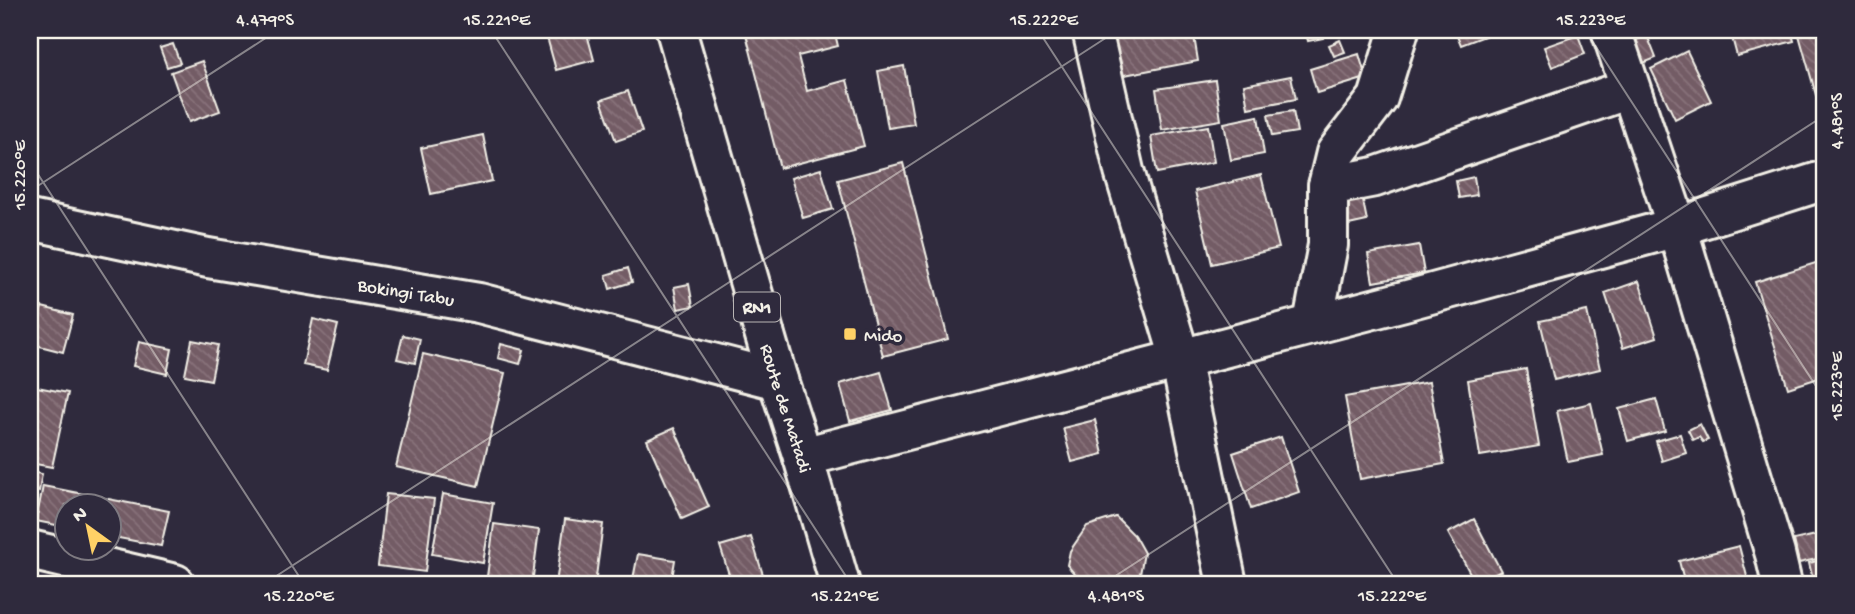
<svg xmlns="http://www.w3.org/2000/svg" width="1855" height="614" font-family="'Gochi Hand',sans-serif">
<defs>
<pattern id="building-back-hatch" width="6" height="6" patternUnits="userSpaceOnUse" patternTransform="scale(1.75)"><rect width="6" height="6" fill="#735b65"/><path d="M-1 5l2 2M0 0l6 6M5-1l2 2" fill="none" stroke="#88737b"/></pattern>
</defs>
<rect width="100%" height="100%" fill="#2f2a3d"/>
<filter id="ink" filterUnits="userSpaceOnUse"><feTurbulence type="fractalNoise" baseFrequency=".0143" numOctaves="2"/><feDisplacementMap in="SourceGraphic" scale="14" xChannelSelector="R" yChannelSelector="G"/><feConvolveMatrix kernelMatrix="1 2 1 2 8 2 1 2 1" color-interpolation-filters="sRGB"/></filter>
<g filter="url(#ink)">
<g fill="url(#building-back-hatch)" stroke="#f4f1e8" stroke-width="2">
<polygon points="545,30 586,30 594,60 556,70"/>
<polygon points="745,30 834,30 838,46 798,56 807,91 847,80 864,146 780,168"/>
<polygon points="950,30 994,30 952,39"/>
<polygon points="1125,30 1193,30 1198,61 1119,76 1111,32"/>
<polygon points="1305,30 1321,30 1323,38 1308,41"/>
<polygon points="1455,30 1483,30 1485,36 1461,45"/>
<polygon points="1730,30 1791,30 1794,41 1737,56"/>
<polygon points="1818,30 1825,30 1825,92 1816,95 1799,35"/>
<polygon points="1578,35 1585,54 1552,67 1544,47"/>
<polygon points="1647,35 1656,58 1631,68 1622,46"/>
<polygon points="1340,40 1345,52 1334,56 1329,45"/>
<polygon points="173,44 180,63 167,67 160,48"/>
<polygon points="1687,51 1711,101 1675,119 1651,69"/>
<polygon points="1359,54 1366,78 1317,93 1310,69"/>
<polygon points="202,61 220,111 189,122 171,72"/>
<polygon points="904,66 914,124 888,128 878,71"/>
<polygon points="1291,76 1296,99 1248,108 1244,85"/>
<polygon points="1215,80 1221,120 1162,130 1156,89"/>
<polygon points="628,91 642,132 616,141 601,100"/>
<polygon points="1293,111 1297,132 1272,136 1268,115"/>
<polygon points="1258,116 1264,154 1231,160 1224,123"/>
<polygon points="1208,126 1214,162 1157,173 1151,136"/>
<polygon points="483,135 492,181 431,194 421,148"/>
<polygon points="903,163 948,339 883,356 838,180"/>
<polygon points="821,169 833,209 803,218 791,178"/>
<polygon points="1261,175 1279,248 1212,264 1195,191"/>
<polygon points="1474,177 1477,195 1459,198 1456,181"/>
<polygon points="1361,191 1367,221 1344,226 1337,196"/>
<polygon points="1419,245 1424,273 1373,282 1368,254"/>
<polygon points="1825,260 1825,376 1788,388 1755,282"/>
<polygon points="628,268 632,282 610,289 606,275"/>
<polygon points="1639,281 1657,337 1623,348 1605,293"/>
<polygon points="689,284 693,306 678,309 674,287"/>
<polygon points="42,307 73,315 63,352 32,344"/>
<polygon points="1587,311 1600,369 1554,380 1540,321"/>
<polygon points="313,319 338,325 327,370 303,365"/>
<polygon points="403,335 420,339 415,363 397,359"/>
<polygon points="192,340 218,345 211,380 185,375"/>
<polygon points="139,342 172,349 167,374 133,366"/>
<polygon points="501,344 524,350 520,364 498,358"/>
<polygon points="423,354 505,373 478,486 396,467"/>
<polygon points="1526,369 1539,446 1480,456 1468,380"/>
<polygon points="881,372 892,410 850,421 840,384"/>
<polygon points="1429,382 1444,464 1360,479 1345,397"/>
<polygon points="32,386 68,393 52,467 30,463 30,396"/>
<polygon points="1656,399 1665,431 1628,441 1619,409"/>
<polygon points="1591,403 1603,455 1568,462 1557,411"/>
<polygon points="1095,420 1103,454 1072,462 1063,428"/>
<polygon points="1700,424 1708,440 1703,442 1699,437 1693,440 1688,430"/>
<polygon points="674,428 709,507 682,519 647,440"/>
<polygon points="1680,434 1686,453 1662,461 1656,441"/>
<polygon points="1281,437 1299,492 1251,509 1233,453"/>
<polygon points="30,472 42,474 39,491 30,489"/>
<polygon points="43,486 169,511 161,546 108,536 108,505 66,505 66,527 36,521"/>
<polygon points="386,494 434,499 425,572 378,566"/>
<polygon points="443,494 493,503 483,563 432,554"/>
<polygon points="1116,517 1134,535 1144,553 1140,574 1132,584 1083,584 1067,565 1070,551 1087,526"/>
<polygon points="565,519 603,524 595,584 556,584"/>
<polygon points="1474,519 1501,571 1476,584 1448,533"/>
<polygon points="494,524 539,530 532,584 486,584"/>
<polygon points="1816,535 1821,558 1799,563 1794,540"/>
<polygon points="751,537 766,584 732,584 720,546"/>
<polygon points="1739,546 1749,584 1685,584 1679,561"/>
<polygon points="638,554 675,560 671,584 632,584"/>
<polygon points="1825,559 1825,584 1814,584 1809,563"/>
</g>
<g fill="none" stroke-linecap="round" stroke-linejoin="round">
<g stroke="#f4f1e8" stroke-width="44">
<g id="minor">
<polyline points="1092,30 1124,171 1180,358 1227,584"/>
<polyline points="1611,30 1677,227 1775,554 1782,584"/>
<polyline points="1328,186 1336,153 1378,98 1399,30"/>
<path id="s1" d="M30 220 208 258 479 303 778 380"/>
<polyline points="1313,323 1328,245 1328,186 1375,177 1629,89"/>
<polyline points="803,457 1404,301 1677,227 1825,180"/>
<polyline points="30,550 175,584"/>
</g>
</g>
<g stroke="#f4f1e8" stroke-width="44">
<g id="highway">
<path id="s2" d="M676 30 778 380 803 457 840 584"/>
</g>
</g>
<use href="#minor" stroke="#2f2a3d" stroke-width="38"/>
<use href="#highway" stroke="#2f2a3d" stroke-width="38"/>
</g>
</g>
<path fill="none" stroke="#f4f1e8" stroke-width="2" stroke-opacity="0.45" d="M491 30 851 584M1038 30 1398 584M1585 30 1825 400M30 162 304 584M30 191 278 30M264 584 1118 30M1103 584 1825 115"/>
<rect fill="#ffd166" stroke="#2f2a3d" stroke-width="2.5" x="843" y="327" width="14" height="14" rx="3.5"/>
<g text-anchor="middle" stroke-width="7" stroke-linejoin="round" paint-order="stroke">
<rect fill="#2f2a3d" stroke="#b9b5b5" stroke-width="2" x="734" y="292.5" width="46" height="29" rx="5"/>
<g font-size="18" font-weight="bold" fill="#f4f1e8">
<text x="757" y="313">RN1</text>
</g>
<g font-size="19" fill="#f4f1e8" stroke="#2f2a3d">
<text dy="7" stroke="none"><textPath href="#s1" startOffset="383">Bokingi Tabu</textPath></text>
<text dy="7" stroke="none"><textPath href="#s2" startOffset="394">Route de Matadi</textPath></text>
</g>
<g font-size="19" fill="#f4f1e8" stroke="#2f2a3d" text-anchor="start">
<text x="864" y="341">Mido</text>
</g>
</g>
<rect width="1855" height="614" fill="none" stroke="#2f2a3d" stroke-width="77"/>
<g transform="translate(88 527) rotate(327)"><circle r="33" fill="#2f2a3d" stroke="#7e7a81" stroke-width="2"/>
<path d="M0-5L12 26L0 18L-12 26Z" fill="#ffd166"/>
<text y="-10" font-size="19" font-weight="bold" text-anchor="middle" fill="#f4f1e8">N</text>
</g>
<rect x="38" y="38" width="1778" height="538" fill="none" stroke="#f4f1e8" stroke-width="2.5"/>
<g font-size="18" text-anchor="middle" fill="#f4f1e8">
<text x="265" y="25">4.479°S</text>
<text x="497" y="25">15.221°E</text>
<text x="1044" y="25">15.222°E</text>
<text x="1591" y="25">15.223°E</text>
<text transform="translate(1836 121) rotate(-90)" y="6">4.481°S</text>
<text transform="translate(19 175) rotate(-90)" y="6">15.220°E</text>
<text transform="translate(1836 386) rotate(-90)" y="6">15.223°E</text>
<text x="299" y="601">15.220°E</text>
<text x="845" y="601">15.221°E</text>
<text x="1116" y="601">4.481°S</text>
<text x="1392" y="601">15.222°E</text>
</g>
</svg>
